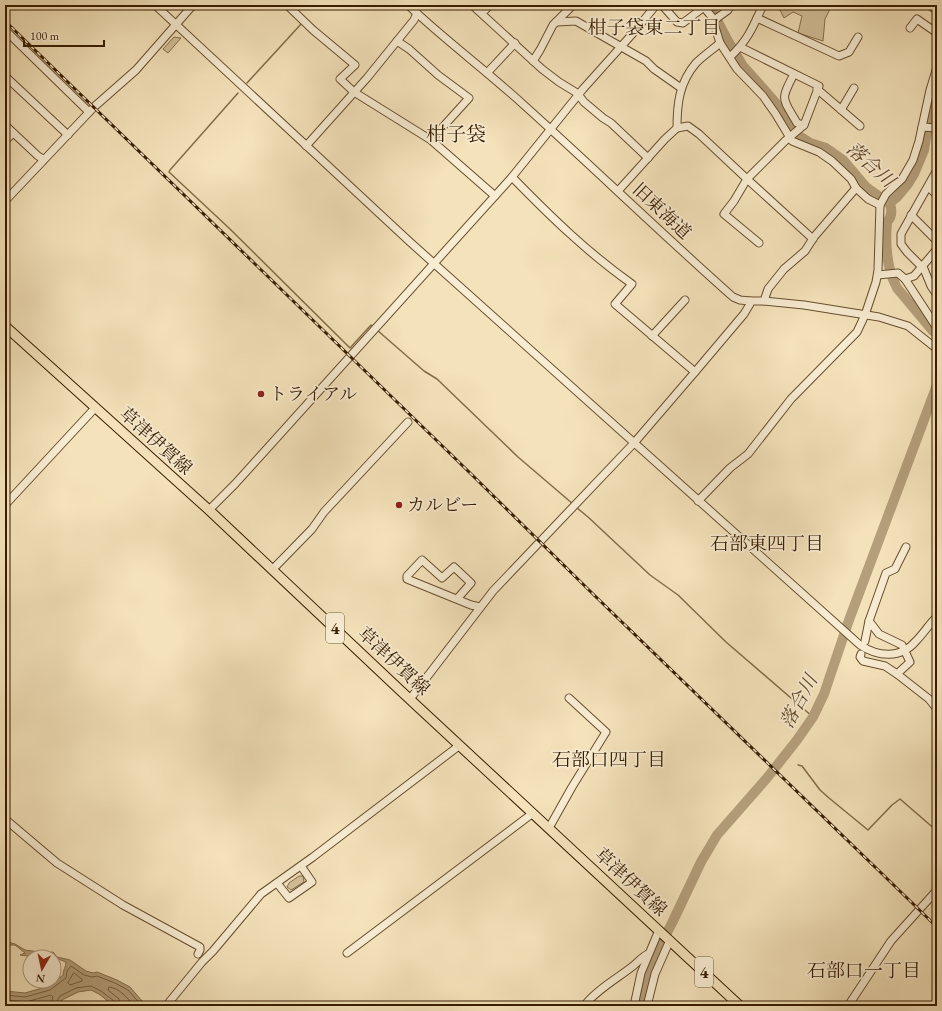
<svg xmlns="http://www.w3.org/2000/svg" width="942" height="1011" font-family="'EB Garamond','Noto Serif JP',serif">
<rect width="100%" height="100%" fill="#f4e2ba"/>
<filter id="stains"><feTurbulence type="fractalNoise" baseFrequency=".005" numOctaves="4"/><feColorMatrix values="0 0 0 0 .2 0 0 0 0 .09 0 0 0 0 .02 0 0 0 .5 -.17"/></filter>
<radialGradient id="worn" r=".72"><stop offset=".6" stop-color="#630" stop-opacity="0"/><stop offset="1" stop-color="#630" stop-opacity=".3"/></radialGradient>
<g fill="#d4c19a" stroke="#866f4d">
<polygon points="772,5 832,5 825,19 823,41 798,33 802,16 793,12 784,18 780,10"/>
<polygon points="174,37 181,38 168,53 163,49"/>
<polygon points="299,876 303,876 304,882 291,890 287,887 289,883"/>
</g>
<path fill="#b49f7b" stroke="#826b4a" d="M5 941 15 944 25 950 46 953 53 952 57 957 70 960 86 971 93 973 97 972 117 980 130 987 142 1001 149 1006H114L99 994 91 990 78 992 62 1000 59 1006H5V991L25 993 49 986 63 975C63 970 66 967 66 962L58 959 53 955C43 960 30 956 20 955L25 953 15 945H5Z"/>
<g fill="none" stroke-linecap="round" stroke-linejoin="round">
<g stroke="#765e3e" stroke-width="1">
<polygon points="74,973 82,979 82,981 70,985 68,983"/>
<polyline points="5,995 25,997 50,990 66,978 67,971 71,966 84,975 92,977 97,976 115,983 128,990 142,1006"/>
<polyline points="5,1000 26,1002 51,995 53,997 50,1006"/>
<polyline points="55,1006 56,1003 60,996 76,988 91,986 101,991 114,1001 116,1006"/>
<path d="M121 1006 119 999 108 990 109 987C119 988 128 998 134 1006"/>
</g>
<g stroke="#826b4a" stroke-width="1.5">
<polyline points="247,83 302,23"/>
<polyline points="238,93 170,170 169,172 230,229 350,348 371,325 373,327"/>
<polyline points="377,330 424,371 437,379 518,457 573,504"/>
<polyline points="576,507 588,517 650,575 678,595 726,642 813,717"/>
<polyline points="798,765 802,766 820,790 829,798 868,830 892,805 900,799 937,831"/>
</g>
<g stroke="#b49f7b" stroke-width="10">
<path d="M709 5 728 41 743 66 775 102 796 134 810 143 826 148 843 160 866 187 890 204C892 210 892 217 887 222 885 245 886 267 897 288L933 331 937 333"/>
<polyline points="890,204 892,201 897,197 908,184 914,174 924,150 929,118 937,88"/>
<polyline points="640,1006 651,963 672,923 701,862 717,835 767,778 797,740 813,717 824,694 849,620 937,385"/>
</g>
<g stroke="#664e2e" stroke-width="9">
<g id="minor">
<path d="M155 5 410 242 860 645C878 657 901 659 916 641 924 633 929 624 937 617"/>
<polyline points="287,5 313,30 355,65 340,79 354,92 431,140 495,196"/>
<path d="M408 5C446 41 487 71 525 106 595 169 663 235 733 297L740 300 750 301H764L804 305 879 317 908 326 937 349"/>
<polyline points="472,5 542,69 559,82 577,93 584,102 603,118 611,123 648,158"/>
<polyline points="662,5 677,22 683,23 704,7"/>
<polyline points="702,5 712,17 720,43 737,69 763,96 775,113 792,141 819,152 832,161 851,179 856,188 868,199 880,205"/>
<polyline points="929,5 937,11"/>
<polyline points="482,13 490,5"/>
<polyline points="757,18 839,56 849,52 858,37"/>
<polyline points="713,21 728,10 731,5"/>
<polyline points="556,22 576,21 646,61 654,69 681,88"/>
<polyline points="910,28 917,19 937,33"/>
<polyline points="5,30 89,112"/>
<polyline points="397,41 409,49 438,75 469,98 431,140"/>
<path d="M730 57C748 40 753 27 763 5"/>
<polyline points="533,61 540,50 553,25 573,5"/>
<polyline points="487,73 515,43"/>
<path d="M794 74C780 101 782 97 797 123L804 125"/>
<polyline points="5,76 68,135"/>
<polyline points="817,89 860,126"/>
<polyline points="841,110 854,88"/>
<polyline points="5,125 38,156 43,159"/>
<polyline points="922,127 937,128"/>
<polyline points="677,128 688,126 699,134 747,179 785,141 804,125 819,86 740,47"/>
<polyline points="5,141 13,133"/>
<polyline points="306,146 367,78 414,20 417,13"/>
<polyline points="937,170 901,234 901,244 907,252 924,269 931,286 937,295"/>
<path d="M512 177C550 216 588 253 632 284L615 304 695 372"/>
<polyline points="928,187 937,195"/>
<path d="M618 191 665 139 677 128C677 104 679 83 696 63 703 56 712 50 720 43"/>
<polyline points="5,201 94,107 136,70 193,5"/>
<polyline points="911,215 937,241"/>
<polyline points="759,243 724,214 734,201 747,179 813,239"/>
<polyline points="878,275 898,273 905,279 914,276 937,249"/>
<polyline points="905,279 937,328"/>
<polyline points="764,301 768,289 784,269 805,251 814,237 856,188"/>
<polyline points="652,336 685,300"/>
<polyline points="698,501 730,468 748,454 791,399 857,332 865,315 876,282 878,270 880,205 886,194 902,179 913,160 919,141 930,90 937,67"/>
<polyline points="5,505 95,408"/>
<polyline points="209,510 235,484 512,177 583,89 635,31 656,5"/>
<polyline points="906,547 895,569 886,573 869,621 879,634 902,645 910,662 897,674 929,699 937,709"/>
<polyline points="272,570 312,529 324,512 408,422"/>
<polyline points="457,599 471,583 454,567 442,578 422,560 407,576 407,579 471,605 480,607"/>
<polyline points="865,641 869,621"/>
<polyline points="861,654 860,657 863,661 885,666 897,674"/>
<polyline points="410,699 493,591 634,443 695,372 744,314 750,304 750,301"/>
<polyline points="5,819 57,863 123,905 200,947 200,950 198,954"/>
<polyline points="549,828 572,787 606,732 569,698"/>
<polyline points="277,883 289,898 312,882 301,866"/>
<polyline points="347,953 533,813"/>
<polyline points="166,1006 202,962 213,951 261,894 313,857 460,745"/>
<path d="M584 1006C596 990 618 978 633 966 639 961 642 957 648 954"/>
<polyline points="634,1006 641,973 659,930"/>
<polyline points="647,1006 655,974 670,940"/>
<polyline points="848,1006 891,941 937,890"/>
</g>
</g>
<g stroke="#371d00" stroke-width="11">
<polyline id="major" points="5,326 209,510 402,692 740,1006"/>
</g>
<use href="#minor" stroke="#f8ecd2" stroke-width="7"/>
<use href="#major" stroke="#f4e2ba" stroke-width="9"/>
<g stroke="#371d00" stroke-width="3">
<polyline id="rail" points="5,21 466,469 594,595 937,927"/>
</g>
<use href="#rail" stroke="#f8ecd2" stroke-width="1.5" stroke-dasharray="4.5" stroke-linecap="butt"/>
</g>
<g fill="#8f2418" stroke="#f8ecd2" stroke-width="1.5">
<circle cx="261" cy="394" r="4"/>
<circle cx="399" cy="505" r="4"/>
</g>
<g text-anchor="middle" stroke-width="3.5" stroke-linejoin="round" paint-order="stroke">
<g fill="#f8ecd2" stroke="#715b3f" stroke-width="1">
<rect x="326" y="613" width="18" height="30" rx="3"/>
<rect x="695" y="957" width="18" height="30" rx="3"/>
</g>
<g font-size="17" font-weight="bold" fill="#371d00">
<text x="335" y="634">4</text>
<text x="704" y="978">4</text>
</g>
<g font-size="18" fill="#371d00" stroke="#f8ecd2">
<text transform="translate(662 211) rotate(43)" y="6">旧東海道</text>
<text transform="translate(156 441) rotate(42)" y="6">草津伊賀線</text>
<text transform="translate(394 661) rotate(43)" y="6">草津伊賀線</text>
<text transform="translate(631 882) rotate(43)" y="6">草津伊賀線</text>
</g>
<g font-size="18" fill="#371d00" stroke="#f8ecd2" text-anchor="start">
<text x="269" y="400">トライアル</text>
<text x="407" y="511">カルビー</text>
</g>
<g font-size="19" fill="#371d00" stroke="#f8ecd2">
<text x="654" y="34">柑子袋東二丁目</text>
<text x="767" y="550">石部東四丁目</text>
<text x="609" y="766">石部口四丁目</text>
<text x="864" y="977">石部口一丁目</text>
</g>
<g font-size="19" font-style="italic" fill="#634a2b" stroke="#f8ecd2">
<text transform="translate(871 164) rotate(42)" y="7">落合川</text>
<text transform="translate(798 701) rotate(-62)" y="7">落合川</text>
</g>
<g font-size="20" fill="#371d00" stroke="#f8ecd2">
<text x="456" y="141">柑子袋</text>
</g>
</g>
<rect width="942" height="1011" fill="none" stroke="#f4e2ba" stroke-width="20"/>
<rect x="6" y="6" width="930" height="999" fill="none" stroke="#371d00" stroke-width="2"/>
<rect x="10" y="10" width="922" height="991" fill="none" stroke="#371d00"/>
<g transform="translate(42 969) rotate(189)"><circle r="19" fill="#f8ecd2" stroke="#ab997e"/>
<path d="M0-3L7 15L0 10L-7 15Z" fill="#8f2418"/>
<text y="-6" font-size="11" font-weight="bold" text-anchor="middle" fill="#371d00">N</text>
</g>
<path d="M24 40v6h80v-6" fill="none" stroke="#371d00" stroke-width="2"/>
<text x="30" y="40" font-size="12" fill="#371d00" stroke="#f8ecd2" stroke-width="3" paint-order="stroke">100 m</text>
<rect width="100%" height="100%" filter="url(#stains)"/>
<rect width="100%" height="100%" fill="url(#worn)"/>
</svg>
